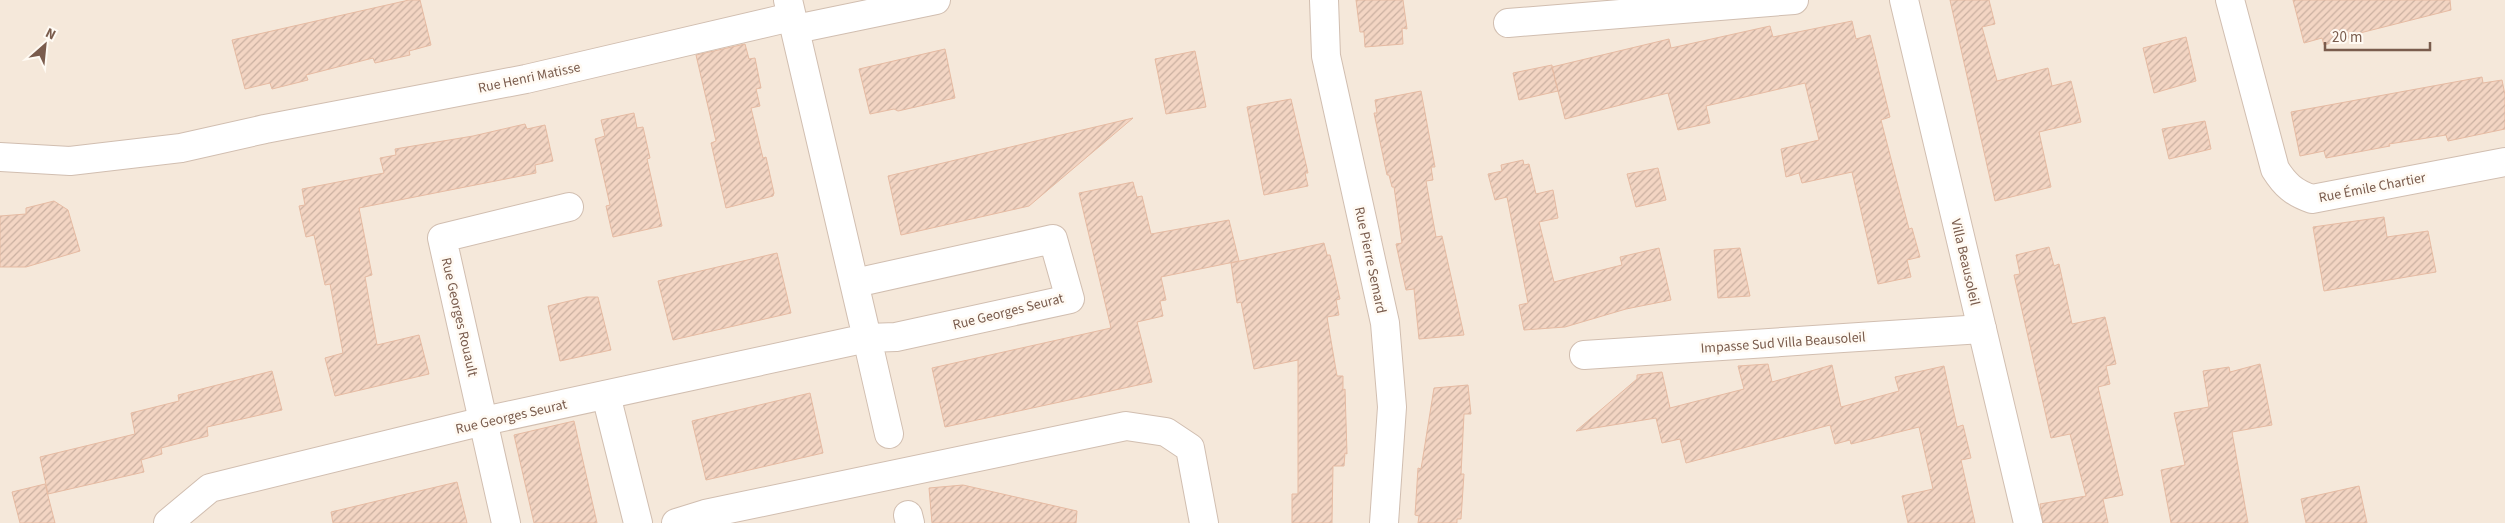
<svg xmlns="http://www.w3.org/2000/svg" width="2505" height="523" font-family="'Source Sans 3',sans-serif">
<defs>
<pattern id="building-hatch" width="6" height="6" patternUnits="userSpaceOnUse" patternTransform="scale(1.25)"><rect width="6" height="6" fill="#f3d5c3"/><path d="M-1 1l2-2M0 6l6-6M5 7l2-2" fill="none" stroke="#cab0a1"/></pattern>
</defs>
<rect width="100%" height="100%" fill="#fdf6ec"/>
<rect fill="#f5e8da" x="0" y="0" width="2505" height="523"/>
<g fill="url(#building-hatch)" stroke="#e6bba3">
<polygon points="409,0 420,0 431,45 409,51 410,55 375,63 373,58 306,75 308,80 272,89 270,83 245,89 232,40"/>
<polygon points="1356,0 1403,0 1407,29 1402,28 1403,44 1365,47 1364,32 1360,32"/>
<polygon points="1950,0 1989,0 1995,24 1982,27 1997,81 2048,68 2052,86 2071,81 2081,122 2039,132 2051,187 1995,201"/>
<polygon points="2293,0 2450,0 2451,10 2352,35 2352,37 2324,45 2322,38 2304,43"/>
<polygon points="1852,21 1856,39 1870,35 1890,117 1881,120 1909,229 1912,228 1920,257 1907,260 1911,277 1878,284 1852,172 1802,183 1799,173 1786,177 1781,149 1819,140 1805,83 1706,106 1710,123 1678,130 1668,93 1565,119 1552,67 1558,91 1519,100 1513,73 1552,65 1552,67 1669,39 1671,48 1770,26 1773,37"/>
<polygon points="2186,37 2196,81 2154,93 2143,48"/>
<polygon points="745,44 749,59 755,58 761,88 756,89 760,106 751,108 763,158 766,157 774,193 773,196 726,208 711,143 716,141 696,55"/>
<polygon points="945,49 955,98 898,111 894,109 870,114 859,69"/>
<polygon points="1195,51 1206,107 1166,114 1155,59"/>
<polygon points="2482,77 2483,83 2502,80 2505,95 2505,129 2448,141 2446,135 2389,144 2390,146 2326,158 2324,151 2300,156 2291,112"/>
<polygon points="1421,91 1435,167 1431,167 1433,180 1426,181 1436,237 1442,236 1464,335 1419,339 1414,289 1406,290 1396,244 1402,243 1394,187 1392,187 1389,175 1387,175 1374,113 1377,113 1375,100"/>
<polygon points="1291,99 1308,173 1305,173 1308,186 1264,195 1247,107"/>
<polygon points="634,113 637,128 643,127 650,158 647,159 662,226 613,237 606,206 610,205 595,139 605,136 601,120"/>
<polygon points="1133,118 1029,206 901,235 888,176"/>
<polygon points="2205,121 2211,149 2169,159 2162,129"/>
<polygon points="525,124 527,129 545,125 553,161 535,165 536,173 359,208 372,275 365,277 377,345 419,335 429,374 335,396 325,358 343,353 330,284 325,285 314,235 306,237 299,206 305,205 302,189 384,173 380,158 396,155 395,149 473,136"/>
<polygon points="1523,160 1524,165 1529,164 1536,194 1553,190 1558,218 1539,222 1554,282 1622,265 1620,257 1659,248 1671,300 1626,309 1565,327 1524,330 1519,305 1528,303 1507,197 1495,200 1488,174 1502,171 1501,165"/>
<polygon points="1658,168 1666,200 1636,207 1627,174"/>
<polygon points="1133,182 1137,197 1142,196 1151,234 1229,220 1239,261 1161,277 1166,300 1160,301 1163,316 1137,322 1152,382 945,427 932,368 1111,328 1079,193"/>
<polygon points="54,201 68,210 80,251 26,267 0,267 0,216 26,214 26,208"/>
<polygon points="2384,217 2387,237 2428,231 2436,272 2324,291 2313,227"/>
<polygon points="1324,243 1327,255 1330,255 1340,299 1336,300 1339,315 1327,317 1337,376 1343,376 1343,390 1345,389 1347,454 1345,453 1344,466 1333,466 1332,523 1292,523 1292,494 1298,494 1298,360 1254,369 1241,302 1237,303 1231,263"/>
<polygon points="2049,247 2054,266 2059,264 2072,324 2105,317 2116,364 2106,366 2110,384 2098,387 2123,495 2103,499 2108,523 2043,523 2040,504 2086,496 2070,434 2051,438 2014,275 2020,274 2016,255"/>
<polygon points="1740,248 1750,296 1718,298 1714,250"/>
<polygon points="777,253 791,313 673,340 658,281"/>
<polygon points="586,297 598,297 611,350 560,361 548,306"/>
<polygon points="1768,364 1772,382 1832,365 1841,407 1899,391 1895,377 1944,366 1957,427 1963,425 1971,458 1961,460 1975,523 1908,523 1902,496 1933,489 1919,427 1851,444 1850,440 1835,444 1830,425 1686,463 1680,439 1662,443 1656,418 1576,431 1637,379 1637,375 1662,372 1670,408 1744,389 1738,366"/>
<polygon points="2260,364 2272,425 2232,432 2248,523 2171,523 2161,470 2185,465 2174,413 2209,407 2203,371 2229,367 2230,372"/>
<polygon points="272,371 282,410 207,427 208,436 161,448 162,454 141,460 144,472 48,494 40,457 135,434 131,413 179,401 178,395"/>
<polygon points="1468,385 1471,414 1464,414 1461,474 1464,474 1461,519 1457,519 1457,523 1418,523 1419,516 1415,515 1418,468 1421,469 1434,388"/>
<polygon points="810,393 823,453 706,480 692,421"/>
<polygon points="574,421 597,523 534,523 514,435"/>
<polygon points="457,482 467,523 333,523 331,512"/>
<polygon points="45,484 55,523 20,523 12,492"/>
<polygon points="963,485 1077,511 1076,523 932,523 929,488"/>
<polygon points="2359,486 2367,523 2306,523 2301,499"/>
</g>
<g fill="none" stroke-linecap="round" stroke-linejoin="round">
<g stroke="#d1beb0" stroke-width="30">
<g id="minor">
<polyline points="1324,0 1326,56 1385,323 1392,407 1384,523"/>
<polyline points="1904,0 2028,523"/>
<path d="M2230 0 2275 169C2285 185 2294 193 2312 199L2505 162"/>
<polyline points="1508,23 1794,0"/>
<polyline points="796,29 936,0"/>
<polyline points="0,157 70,161 181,148 265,129 526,79 791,17"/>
<polyline points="855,283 1053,239 1070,299 896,337 867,338 889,434"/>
<polyline points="1584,355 1982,329"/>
<polyline points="606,395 638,523"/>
<polyline points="908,515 910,523"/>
<polyline points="168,523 210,488 484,421 867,338 788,0"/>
<polyline points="506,523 442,238 569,207"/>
<polyline points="676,523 705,514 1126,426 1166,432 1190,448 1204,523"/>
</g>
</g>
<use href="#minor" stroke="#fff" stroke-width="28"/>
</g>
<g text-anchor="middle" stroke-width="5" stroke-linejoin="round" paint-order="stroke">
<g font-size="14" fill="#7a5c4d" stroke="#fffaf3">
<text transform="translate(529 77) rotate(-12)" y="5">Rue Henri Matisse</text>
<text transform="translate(2372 187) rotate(-11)" y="5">Rue Émile Chartier</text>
<text transform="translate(1371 260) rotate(78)" y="5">Rue Pierre Semard</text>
<text transform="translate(1966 262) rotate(77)" y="5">Villa Beausoleil</text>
<text transform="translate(1008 311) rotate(-14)" y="5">Rue Georges Seurat</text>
<text transform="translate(460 317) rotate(77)" y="5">Rue Georges Rouault</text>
<text transform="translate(1783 342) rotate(-4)" y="5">Impasse Sud Villa Beausoleil</text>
<text transform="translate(511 416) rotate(-13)" y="5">Rue Georges Seurat</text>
</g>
</g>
<g transform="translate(45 45) rotate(27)" stroke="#fffaf3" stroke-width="4" paint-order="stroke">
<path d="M0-4L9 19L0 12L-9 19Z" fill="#7a5c4d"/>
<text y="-8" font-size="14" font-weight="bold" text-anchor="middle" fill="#7a5c4d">N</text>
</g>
<path d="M2325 42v8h105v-8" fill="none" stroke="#7a5c4d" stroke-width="2.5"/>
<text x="2332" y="42" font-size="15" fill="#7a5c4d" stroke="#fffaf3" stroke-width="4" paint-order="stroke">20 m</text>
</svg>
